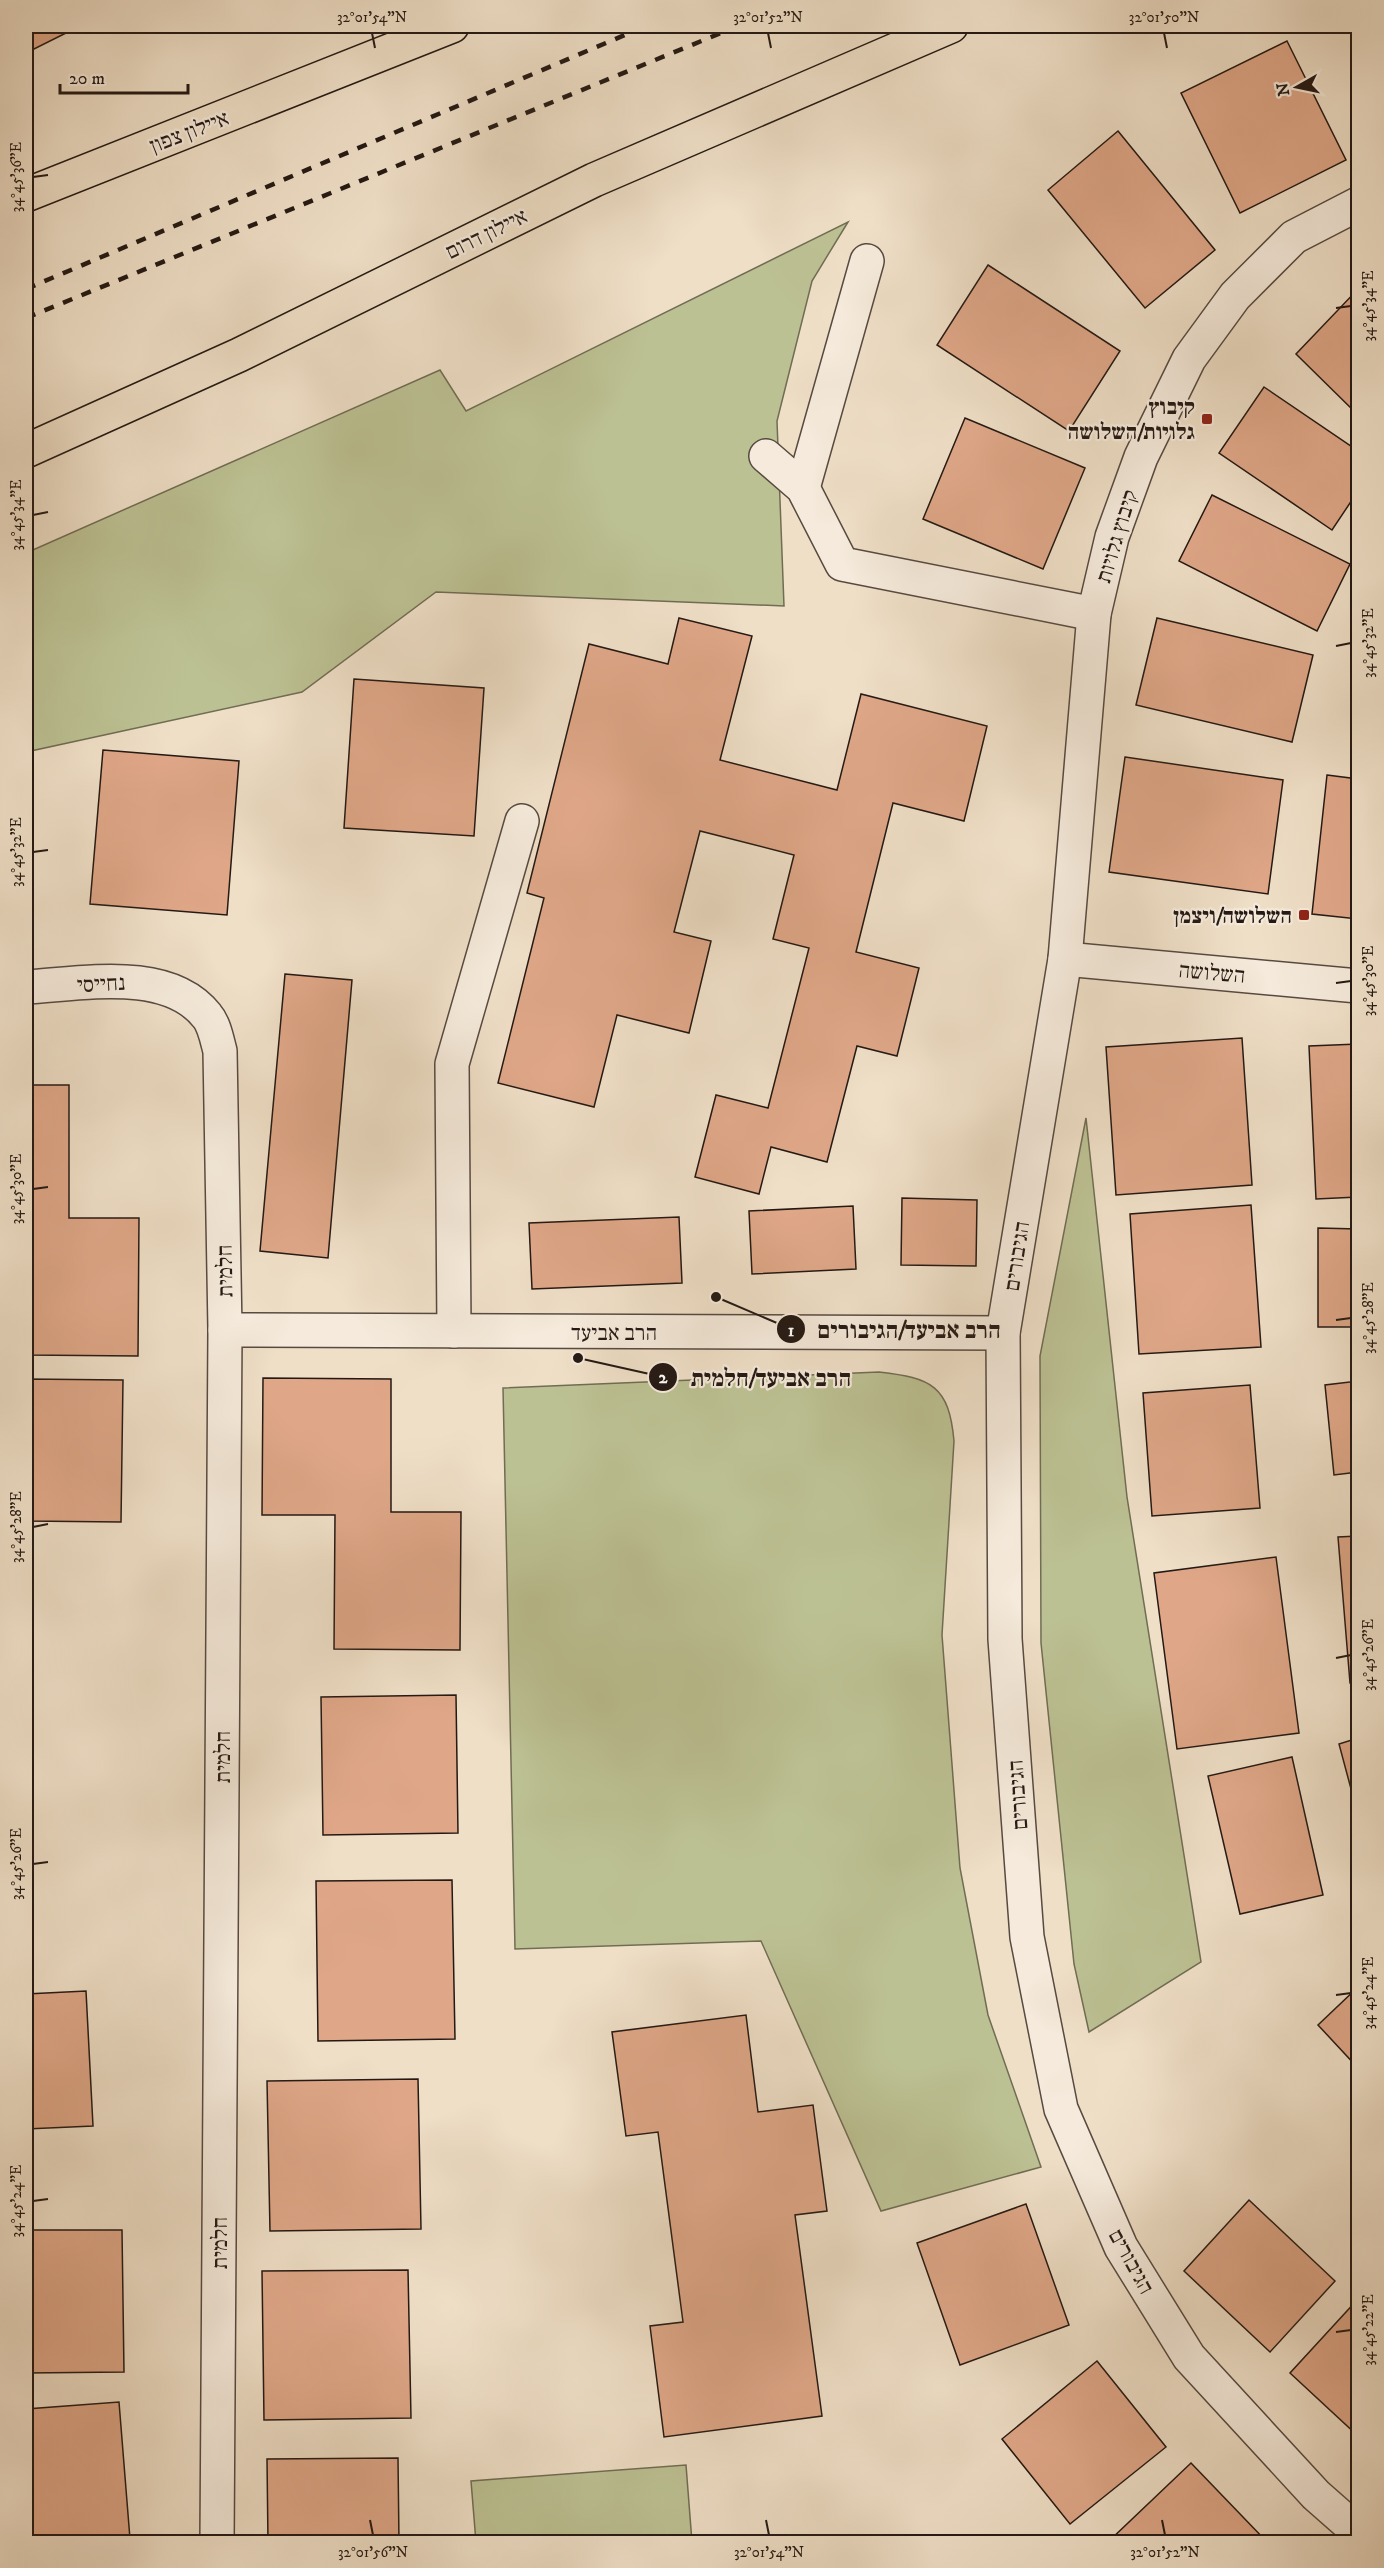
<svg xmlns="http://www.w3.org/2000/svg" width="1384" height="2568" font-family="'IM FELL DW Pica','Frank Ruhl Libre',serif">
<rect width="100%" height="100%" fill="#efdfc7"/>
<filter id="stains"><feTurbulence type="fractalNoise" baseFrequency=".00333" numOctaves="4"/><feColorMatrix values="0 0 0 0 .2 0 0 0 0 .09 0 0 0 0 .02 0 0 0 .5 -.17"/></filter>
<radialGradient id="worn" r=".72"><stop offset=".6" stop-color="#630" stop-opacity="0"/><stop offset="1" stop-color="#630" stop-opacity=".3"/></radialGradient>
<g fill="#bcc193" stroke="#706d54" stroke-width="1.5">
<polygon points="848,222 812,281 777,421 784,606 436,592 302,692 26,752 26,553 440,370 466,411"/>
<polygon points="1086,1118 1127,1497 1201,1962 1089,2032 1074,1964 1041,1643 1040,1356"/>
<path d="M879 1372C932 1378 949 1386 954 1441L942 1635 960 1868 988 2015 1041 2167 881 2211 761 1941 515 1949 503 1388Z"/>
<polygon points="686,2465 692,2542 476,2542 471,2481"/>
</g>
<g fill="#dfa788" stroke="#241914" stroke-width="1.5">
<polygon points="26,26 80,26 26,53"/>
<polygon points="1287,41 1346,160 1240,213 1181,93"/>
<polygon points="1118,131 1215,250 1145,308 1048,190"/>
<polygon points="988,265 1120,351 1069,431 937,345"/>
<polygon points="1358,289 1358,415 1296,354"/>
<polygon points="1264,387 1358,451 1358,491 1332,530 1219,453"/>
<polygon points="965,418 1085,468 1043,569 923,519"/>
<polygon points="1212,495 1350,564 1317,631 1179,561"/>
<polygon points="679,618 752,636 720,760 837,790 861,694 987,726 964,821 893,803 856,952 919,968 897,1056 857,1046 827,1162 771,1147 759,1194 695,1177 716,1095 768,1108 809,948 773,939 794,855 700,831 674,932 711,941 689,1033 617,1015 594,1107 498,1083 544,898 527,893 589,644 668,664"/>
<polygon points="1157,618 1313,655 1292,742 1136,705"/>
<polygon points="354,679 484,688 474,836 344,828"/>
<polygon points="1358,684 1358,750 1352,749"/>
<polygon points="103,750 239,761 227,915 90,904"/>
<polygon points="1125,757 1283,780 1268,894 1109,872"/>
<polygon points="1327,775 1358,779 1358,919 1312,914"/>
<polygon points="285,974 352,980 328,1258 260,1251"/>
<polygon points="1242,1038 1252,1185 1116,1195 1106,1047"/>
<polygon points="1358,1044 1358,1197 1316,1199 1309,1046"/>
<polygon points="26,1085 69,1085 69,1218 139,1218 138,1356 26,1355"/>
<polygon points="902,1198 977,1200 976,1266 901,1265"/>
<polygon points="1251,1205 1261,1347 1139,1354 1130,1214"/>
<polygon points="853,1206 856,1269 752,1274 749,1211"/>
<polygon points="679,1217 682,1283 532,1289 529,1223"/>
<polygon points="1318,1228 1358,1229 1358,1327 1318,1327"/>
<polygon points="263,1378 391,1379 391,1512 461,1512 460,1650 334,1649 335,1515 262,1515"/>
<polygon points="26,1379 123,1380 121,1522 26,1521"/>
<polygon points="1358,1381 1358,1472 1334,1475 1325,1385"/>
<polygon points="1250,1385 1260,1508 1152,1516 1143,1393"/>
<polygon points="1358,1536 1358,1682 1350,1683 1338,1537"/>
<polygon points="1276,1557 1299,1733 1177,1749 1154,1573"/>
<polygon points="456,1695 458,1833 323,1835 321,1697"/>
<polygon points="1358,1738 1358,1815 1339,1744"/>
<polygon points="1292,1757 1323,1895 1240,1914 1208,1776"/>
<polygon points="452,1880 455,2039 318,2041 316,1881"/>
<polygon points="1358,1987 1358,2068 1318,2025"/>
<polygon points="86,1991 93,2126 26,2129 26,1994"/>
<polygon points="746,2015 758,2112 813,2105 827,2211 795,2215 822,2416 664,2437 650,2326 683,2322 658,2132 626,2136 612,2032"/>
<polygon points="418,2079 421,2229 270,2231 267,2081"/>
<polygon points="1249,2200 1335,2281 1270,2352 1184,2271"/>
<polygon points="1026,2204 1069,2325 960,2365 917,2243"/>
<polygon points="26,2230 122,2230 124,2372 26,2373"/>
<polygon points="408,2270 411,2418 264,2420 262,2271"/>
<polygon points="1358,2299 1358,2436 1290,2373"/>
<polygon points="1097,2361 1166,2447 1070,2524 1002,2439"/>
<polygon points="119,2402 130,2539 26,2542 26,2409"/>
<polygon points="398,2458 399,2542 268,2542 267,2459"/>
<polygon points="1191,2463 1267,2542 1108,2542"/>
</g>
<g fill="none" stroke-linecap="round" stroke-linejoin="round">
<g stroke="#574a41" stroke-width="36">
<g id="minor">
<polyline points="1358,204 1294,237 1235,296 1189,359 1141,457 1112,537 1094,614 1065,959 1003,1333 1005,1639 1027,1937 1061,2109 1121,2247 1189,2357 1316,2495 1358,2532"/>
<polyline points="766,456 803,488 842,564 1094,614"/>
<polyline points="803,488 867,261"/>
<polyline points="1065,959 1358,986"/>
<path d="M26 987C81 984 168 966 207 1016 214 1024 217 1040 220 1051L225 1330 217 2542"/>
<polyline points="225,1330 1003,1333"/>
<polyline points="454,1331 452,1064 522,821"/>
</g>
</g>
<g stroke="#241914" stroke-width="36">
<g id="highway">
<polyline points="26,195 452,26"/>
<polyline points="26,451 239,355 594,180 951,26"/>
</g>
</g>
<use href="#minor" stroke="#f5eadb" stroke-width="33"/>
<use href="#highway" stroke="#efdfc7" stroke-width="33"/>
<g stroke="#241914" stroke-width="4.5" stroke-dasharray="10 10" stroke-linecap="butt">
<polyline points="26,289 646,26"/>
<polyline points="26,318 738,26"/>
</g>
</g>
<path fill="none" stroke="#241914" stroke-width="2" d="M372 33 375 48M768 33 771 48M1164 33 1167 48M33 177 48 175M1336 308 1351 306M33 515 48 512M1336 646 1351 643M33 852 48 850M1336 983 1351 981M33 1189 48 1187M1336 1320 1351 1318M33 1527 48 1524M1336 1658 1351 1655M33 1864 48 1862M1336 1995 1351 1993M33 2201 48 2199M1336 2332 1351 2330M370 2520 373 2535M766 2520 769 2535M1162 2520 1165 2535"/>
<g fill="#8f2418" stroke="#f5eadb" stroke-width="2">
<rect x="1201" y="413" width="12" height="12" rx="3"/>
<rect x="1298" y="909" width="12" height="12" rx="3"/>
</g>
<g text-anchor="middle" stroke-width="4.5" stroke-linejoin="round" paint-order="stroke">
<g font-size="22" fill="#241914" stroke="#f5eadb">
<text transform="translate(189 131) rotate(-21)" y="8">איילון צפון</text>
<text transform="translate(486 233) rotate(-26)" y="8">איילון דרום</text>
<text transform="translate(1116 536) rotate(-73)" y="8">קיבוץ גלויות</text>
<text transform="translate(1212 972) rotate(5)" y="8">השלושה</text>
<text transform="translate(101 983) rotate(-3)" y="8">נחייסי</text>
<text transform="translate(1016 1256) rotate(-81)" y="8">הגיבורים</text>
<text transform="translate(224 1271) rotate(-91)" y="8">חלמית</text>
<text x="614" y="1340">הרב אביעד</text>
<text transform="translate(222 1757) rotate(-90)" y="8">חלמית</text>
<text transform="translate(1017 1795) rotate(-94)" y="8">הגיבורים</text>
<text transform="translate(219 2243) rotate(-90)" y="8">חלמית</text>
<text transform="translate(1132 2261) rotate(61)" y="8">הגיבורים</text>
</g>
<g font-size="22" font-weight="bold" fill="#241914" stroke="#f5eadb" text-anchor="end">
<text x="1195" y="414">קיבוץ<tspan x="1195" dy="25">גלויות/השלושה</tspan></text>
<text x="1292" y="923">השלושה/ויצמן</text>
</g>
</g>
<path fill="none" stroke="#241914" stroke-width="2" d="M716 1297L791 1329M578 1358L663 1377"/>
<g fill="#241914" stroke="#f5eadb" stroke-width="2">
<circle cx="716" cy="1297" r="6"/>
<circle cx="578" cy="1358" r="6"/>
<circle cx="791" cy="1329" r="15"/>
<circle cx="663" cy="1377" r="15"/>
</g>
<g font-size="18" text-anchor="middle" font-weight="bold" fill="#fff">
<text x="791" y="1336">1</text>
<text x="663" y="1383">2</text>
</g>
<g font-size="24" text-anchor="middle" font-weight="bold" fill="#241914" stroke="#f5eadb" stroke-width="4.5" stroke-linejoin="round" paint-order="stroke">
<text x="909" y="1338">הרב אביעד/הגיבורים</text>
<text x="771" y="1386">הרב אביעד/חלמית</text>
</g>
<rect width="1384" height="2568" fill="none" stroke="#efdfc7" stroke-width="66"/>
<g transform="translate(1297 87) rotate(261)" stroke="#f5eadb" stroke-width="4.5" paint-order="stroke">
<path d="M0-4.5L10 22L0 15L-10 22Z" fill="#241914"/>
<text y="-9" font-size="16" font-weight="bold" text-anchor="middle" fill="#241914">N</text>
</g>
<path d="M60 84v9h128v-9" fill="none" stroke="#241914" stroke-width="3"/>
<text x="69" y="84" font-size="18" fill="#241914" stroke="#f5eadb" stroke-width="4.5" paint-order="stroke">20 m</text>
<rect x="33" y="33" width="1318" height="2502" fill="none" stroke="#241914" stroke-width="2"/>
<g font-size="15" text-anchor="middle" fill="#241914">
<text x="372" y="22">32°01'54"N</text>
<text x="768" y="22">32°01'52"N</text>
<text x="1164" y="22">32°01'50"N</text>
<text transform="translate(16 177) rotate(-90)" y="5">34°45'36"E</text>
<text transform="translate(1368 306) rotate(-90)" y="5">34°45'34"E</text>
<text transform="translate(16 515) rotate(-90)" y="5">34°45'34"E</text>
<text transform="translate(1368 643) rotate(-90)" y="5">34°45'32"E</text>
<text transform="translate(16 852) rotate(-90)" y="5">34°45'32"E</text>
<text transform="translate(1368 981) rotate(-90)" y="5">34°45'30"E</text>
<text transform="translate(16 1189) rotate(-90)" y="5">34°45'30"E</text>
<text transform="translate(1368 1318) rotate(-90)" y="5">34°45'28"E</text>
<text transform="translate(16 1527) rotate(-90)" y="5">34°45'28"E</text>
<text transform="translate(1368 1655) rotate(-90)" y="5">34°45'26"E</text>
<text transform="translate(16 1864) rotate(-90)" y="5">34°45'26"E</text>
<text transform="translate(1368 1993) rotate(-90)" y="5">34°45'24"E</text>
<text transform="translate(16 2201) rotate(-90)" y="5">34°45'24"E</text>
<text transform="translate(1368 2330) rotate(-90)" y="5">34°45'22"E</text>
<text x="373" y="2557">32°01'56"N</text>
<text x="769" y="2557">32°01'54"N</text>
<text x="1165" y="2557">32°01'52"N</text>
</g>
<rect width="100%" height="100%" filter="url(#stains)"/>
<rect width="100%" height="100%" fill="url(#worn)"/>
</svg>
